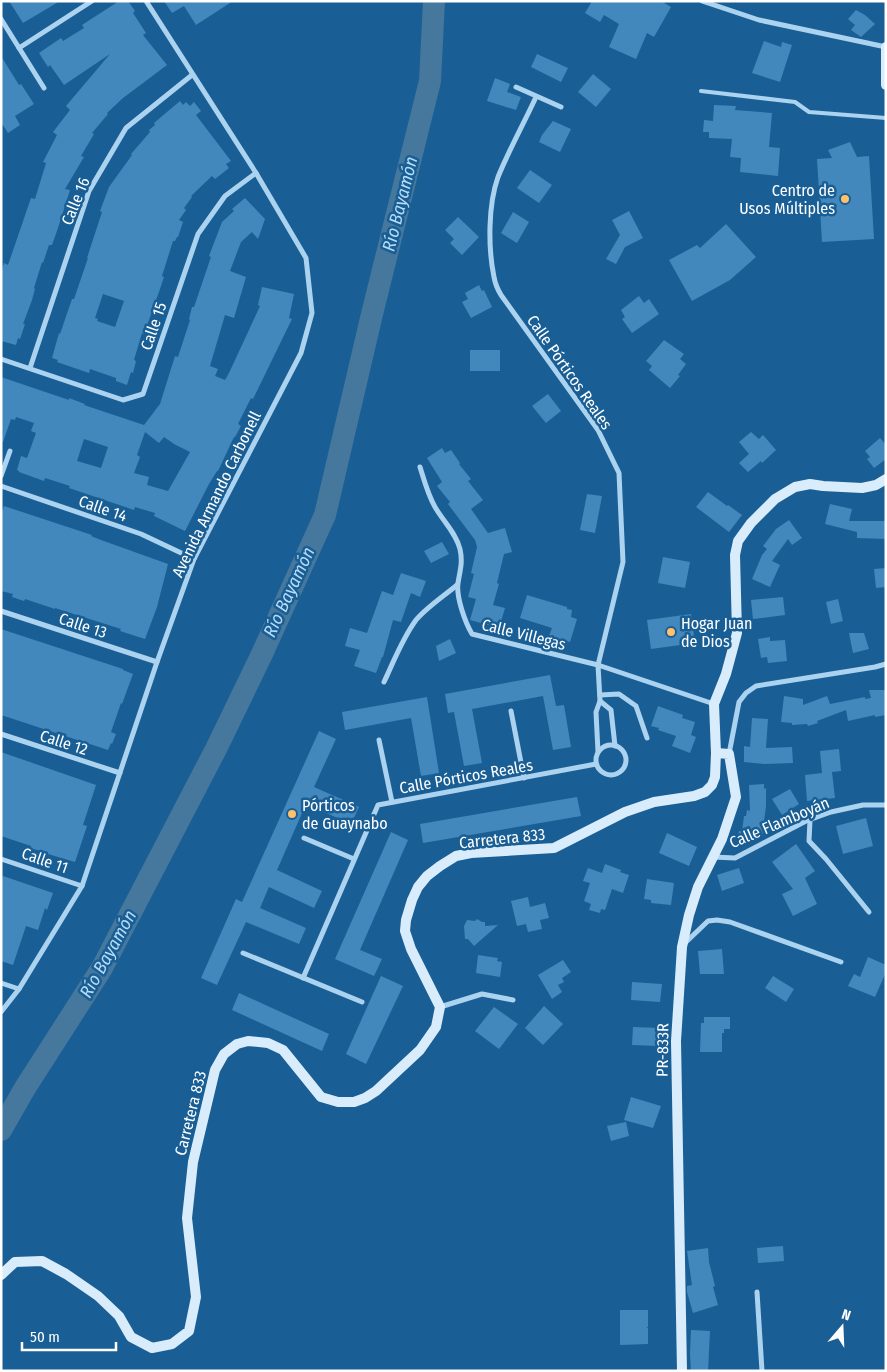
<svg xmlns="http://www.w3.org/2000/svg" width="887" height="1372" font-family="'Fira Sans Condensed',sans-serif">
<rect width="100%" height="100%" fill="#195f95"/>
<g fill="none" stroke-linecap="round" stroke-linejoin="round">
<polyline stroke="#46779d" stroke-width="22" points="1,1130 25,1088 102,968 216,749 262,654 325,515 372,314 430,81 434,1"/>
</g>
<g fill="#4288bc" fill-rule="evenodd">
<polygon points="9,1 60,1 23,23"/>
<polygon points="119,1 128,1 135,11 133,13 146,33 143,35 167,65 123,98 107,113 108,114 92,133 94,134 81,156 84,157 65,189 70,190 58,228 52,245 49,245 43,263 42,262 34,288 35,289 32,300 23,324 25,324 20,339 18,338 16,345 1,341 1,273 4,263 8,265 31,198 35,199 46,163 43,162 57,135 53,132 70,110 66,106 110,54 64,85 50,65 48,67 39,53 61,38 63,41 84,28 82,25"/>
<polygon points="164,1 233,1 196,25 184,6 172,13"/>
<polygon points="592,1 661,1 671,7 654,37 647,33 636,59 609,47 619,24 604,15 600,22 585,13"/>
<polygon points="856,10 865,15 875,24 861,37 851,30 855,25 848,19"/>
<polygon points="764,41 781,47 782,42 792,45 780,82 752,73"/>
<polygon points="537,54 568,68 561,82 531,67"/>
<polygon points="1,56 19,85 21,84 34,104 15,116 20,125 8,133 1,122"/>
<polygon points="593,74 611,89 596,107 578,92"/>
<polygon points="495,78 510,84 507,92 521,97 516,110 487,101"/>
<path d="M180 101 183 105 186 102 190 106 194 102 201 111 196 115 231 161 226 164 229 168 215 179 212 176 191 196 192 197 184 208 186 210 179 220 183 222 178 237H177L175 241H173L162 276 164 277 160 289 144 334 142 333 134 360 136 361 133 373 131 372 127 385 116 381V378L90 369 89 373 57 362 58 360 52 358 59 333 60 334 72 299H74L88 258H87L102 212 100 211 109 187 132 155 131 154 150 132 149 130 155 125 154 123ZM103 294 124 301 115 327 97 321 98 319 95 318Z"/>
<polygon points="714,105 736,106 735,110 772,113 769,147 780,148 778,176 740,172 741,158 730,157 732,139 709,138 709,132 703,132 704,120 713,121"/>
<polygon points="553,121 571,129 560,152 539,142 542,135"/>
<polygon points="850,142 857,157 869,156 874,239 822,242 817,159 832,158 828,150"/>
<polygon points="530,170 552,185 539,203 517,188"/>
<path d="M245 198 265 219 258 239 252 232 241 242 230 271 246 277 234 318 225 315 210 366 218 369 215 376 225 380 229 373 260 306 258 305 262 287 294 294 289 318 292 319 253 399 251 398 238 424 241 426 235 437H234L218 471H217L209 484 185 531 154 516 155 513 135 507 134 510 69 488 70 486 45 478 44 481 19 472V471L17 470 21 456 27 458 36 433 31 431 34 423 16 417 15 420 11 419 3 442 1 441V377L69 400V398L85 404 84 405 144 425 160 404 175 356 178 357 190 320 189 319 192 307H194L211 257 209 256 222 222 234 211 232 209ZM145 432 159 443 164 437 174 444 190 452 168 491 147 485 149 477 134 473 140 457 137 455ZM84 439 108 447 101 468 77 461Z"/>
<polygon points="629,211 643,238 625,247 616,264 606,259 620,235 612,220"/>
<polygon points="513,212 529,222 517,243 501,233"/>
<polygon points="458,217 479,237 462,255 450,243 454,239 445,230"/>
<polygon points="726,224 756,257 730,280 692,301 669,260 697,245 700,248"/>
<polygon points="479,285 482,291 484,290 492,307 471,318 462,302 468,299 465,293"/>
<polygon points="639,296 644,303 649,299 659,314 632,333 622,319 625,317 621,310"/>
<polygon points="664,340 684,354 680,359 686,364 678,375 680,376 670,388 649,370 652,366 646,361"/>
<rect x="470" y="350" width="30" height="21"/>
<polygon points="548,394 561,411 546,423 532,406"/>
<polygon points="751,432 759,439 763,435 776,450 762,463 761,461 748,472 739,463 749,454 739,442"/>
<polygon points="880,438 886,445 886,459 874,468 867,459 870,457 865,451"/>
<polygon points="442,448 445,453 451,450 460,463 459,464 471,479 468,481 483,500 471,509 488,533 505,528 512,552 504,554 497,583 499,584 493,605 505,608 499,628 470,620 476,599 468,597 474,574 471,573 477,547 475,540 448,504 450,502 437,486 442,482 427,458"/>
<polygon points="708,492 727,506 728,505 742,515 729,532 696,507"/>
<polygon points="587,494 602,496 595,533 580,530"/>
<polygon points="830,504 852,509 849,521 886,521 886,539 857,538 857,532 825,524"/>
<polygon points="4,506 92,535 91,536 101,540 168,564 157,607 145,639 120,631 121,629 55,608 55,609 25,599 24,601 12,597 13,594 1,591 1,514"/>
<polygon points="789,520 802,538 792,545 788,539 772,561 780,565 770,587 752,579 762,555 767,549 763,546 776,529"/>
<polygon points="442,542 449,554 431,563 424,551"/>
<polygon points="663,557 690,562 685,588 658,583"/>
<polygon points="886,568 886,587 876,588 874,569"/>
<polygon points="401,573 426,581 420,597 411,593 401,622 393,620 383,657 382,657 376,673 354,666 360,650 345,646 350,628 367,633 382,591 393,595"/>
<polygon points="527,595 567,607 567,609 572,610 571,617 577,619 570,642 549,636 552,628 520,618"/>
<polygon points="783,597 785,615 753,619 751,600"/>
<polygon points="838,599 843,621 831,624 826,602"/>
<polygon points="691,614 695,643 651,649 647,620"/>
<polygon points="1,629 123,669 123,670 133,674 122,704 121,703 111,732 116,734 112,744 111,743 108,750 1,715"/>
<polygon points="849,633 864,633 869,649 853,653"/>
<polygon points="770,637 770,641 785,640 787,661 768,663 767,657 761,658 758,639"/>
<polygon points="450,639 456,653 439,661 436,646"/>
<polygon points="550,675 556,706 564,705 571,747 553,750 543,696 472,709 482,763 464,766 454,712 448,713 445,694"/>
<polygon points="869,690 886,690 886,715 875,717 875,715 848,721 846,710 817,721 818,723 808,726 807,724 792,725 792,723 781,722 784,696 803,699 803,705 827,696 830,704 865,697 865,699 871,698"/>
<polygon points="427,697 439,773 421,776 411,718 345,730 342,712"/>
<polygon points="658,706 683,715 682,718 695,722 691,735 696,737 690,753 672,746 676,736 658,730 659,728 651,726"/>
<polygon points="752,718 768,719 766,748 792,747 793,763 765,764 744,762 744,746 750,747"/>
<polygon points="319,731 336,739 314,787 359,807 351,824 306,804 277,870 322,891 314,908 269,887 260,908 306,928 299,944 246,922 217,985 201,978 236,899 242,902"/>
<polygon points="839,749 841,771 832,772 835,798 807,801 805,775 822,773 820,751"/>
<polygon points="1,752 96,785 83,825 87,826 75,862 48,854 48,853 30,848 31,846 1,836"/>
<polygon points="764,784 764,789 766,788 766,806 762,837 753,836 752,842 737,840 739,831 742,831 744,816 746,816 747,810 750,811 749,785"/>
<polygon points="790,789 799,804 782,815 772,799"/>
<polygon points="577,797 581,816 423,843 420,824"/>
<polygon points="866,818 873,846 843,854 836,826"/>
<polygon points="391,832 408,840 360,950 382,959 374,976 335,959"/>
<polygon points="667,833 697,847 689,866 659,853"/>
<polygon points="796,844 815,871 805,878 817,904 793,916 782,894 793,889 772,862"/>
<polygon points="605,864 621,870 620,872 629,875 623,893 612,889 605,910 601,909 600,913 589,910 591,904 584,901 590,883 583,881 588,868 602,873"/>
<polygon points="739,868 744,883 722,891 717,875"/>
<polygon points="3,876 53,893 47,910 45,908 38,930 26,926 13,965 1,961 1,883"/>
<polygon points="647,879 674,883 671,905 651,903 651,900 644,899"/>
<polygon points="528,897 530,907 545,903 549,918 540,920 542,929 528,932 526,924 517,926 511,901"/>
<polygon points="477,919 482,922 485,922 485,926 498,925 474,946 468,939 465,939 464,926 467,920 475,921"/>
<polygon points="722,949 724,974 700,974 698,951"/>
<polygon points="478,955 498,958 497,961 502,962 500,977 476,973"/>
<polygon points="868,957 886,965 886,972 875,997 848,986 854,974 860,977"/>
<polygon points="563,960 571,972 562,978 564,982 558,985 562,992 552,999 538,975"/>
<polygon points="381,976 403,986 366,1064 346,1054"/>
<polygon points="773,976 794,989 786,1002 765,988"/>
<polygon points="632,982 662,984 660,1002 631,1000"/>
<polygon points="239,993 329,1034 322,1051 232,1010"/>
<polygon points="544,1006 563,1024 543,1045 525,1028"/>
<polygon points="494,1007 518,1024 499,1049 475,1031"/>
<polygon points="704,1017 730,1017 730,1029 724,1029 724,1033 722,1033 722,1052 700,1052 701,1023 704,1023"/>
<polygon points="633,1027 660,1028 659,1046 632,1045"/>
<polygon points="631,1097 661,1106 653,1128 624,1120"/>
<polygon points="626,1122 629,1136 611,1141 607,1126"/>
<polygon points="783,1246 784,1261 758,1263 757,1248"/>
<polygon points="708,1248 709,1262 715,1286 713,1287 718,1305 693,1313 687,1292 687,1286 692,1285 687,1251"/>
<polygon points="620,1310 648,1310 648,1327 646,1327 648,1328 648,1344 620,1345"/>
<polygon points="691,1330 710,1331 708,1371 691,1371 690,1354"/>
</g>
<g fill="none" stroke-linecap="round" stroke-linejoin="round">
<polyline stroke="#abd3f0" stroke-width="4" points="701,91 795,102 809,112 886,118"/>
<g stroke="#abd3f0" stroke-width="5">
<polyline points="702,1 759,20 886,47"/>
<polyline points="1,19 44,88"/>
<polyline points="19,48 92,1"/>
<polyline points="516,87 561,107"/>
<path d="M536 97C524 123 509 150 498 177 488 205 488 248 494 277 495 283 498 290 501 295L598 430 619 473 623 562 598 665 600 701 596 712 598 752"/>
<polyline points="1,359 123,400 143,394 198,234 225,196 256,173"/>
<polyline points="30,368 89,191 126,128 192,75"/>
<path d="M420 467C424 480 428 495 435 507 443 521 456 533 460 549 463 563 460 570 458 583 456 597 465 622 472 634L598 665 714 704"/>
<polyline points="1,476 10,451"/>
<polyline points="1,486 141,534 194,559"/>
<polyline points="1,611 157,662"/>
<path d="M384 682C394 661 402 639 416 620 427 607 444 596 457 585"/>
<polyline points="600,695 619,694 636,706 647,738"/>
<polyline points="600,701 611,710 615,746"/>
<polyline points="511,711 524,778"/>
<polyline points="1,734 120,773"/>
<polyline points="379,740 392,802"/>
<circle cx="611" cy="760" r="15"/>
<polyline points="729,754 739,702 746,693 756,686 875,667 886,664"/>
<polyline points="810,820 809,841 826,859 869,912"/>
<polyline points="304,838 354,859"/>
<polyline points="713,857 735,858 806,821 831,812 863,805 886,805"/>
<polyline points="1,859 82,886"/>
<polyline points="685,943 708,921 717,920 730,922 841,962"/>
<polyline points="243,953 362,1002"/>
<polyline points="303,978 378,805 596,764"/>
<polyline points="1,983 19,989"/>
<polyline points="440,1007 482,994 513,1000"/>
<polyline points="1,1012 19,989 82,886 157,662 194,559 301,353 312,313 306,258 256,173 146,1"/>
<polyline points="757,1292 762,1371"/>
</g>
<g stroke="#d9ecfb" stroke-width="10">
<polyline points="886,47 886,85"/>
<polyline points="1,1275 15,1262 42,1261 66,1274 98,1296 119,1316 131,1337 152,1348 172,1344 189,1331 196,1297 187,1218 193,1162 215,1070 224,1054 237,1044 248,1041 268,1043 283,1050 321,1097 338,1102 354,1102 365,1098 376,1091 420,1050 436,1027 440,1007 411,949 405,931 406,920 412,900 418,887 427,876 440,866 456,856 471,853 554,848 625,812 654,802 694,796 705,792 712,785 715,777 716,753 714,704 726,674 737,633 735,555 738,541 751,523 775,499 795,487 810,484 823,486 862,488 876,485 886,479"/>
<polyline points="682,1371 676,1041 682,947 689,915 698,887 722,839 736,797 729,754 716,753"/>
</g>
</g>
<g fill="#ffc16a" stroke="#195f95" stroke-width="2">
<circle cx="845" cy="199" r="5"/>
<circle cx="671" cy="632" r="5"/>
<circle cx="292" cy="814" r="5"/>
</g>
<g text-anchor="middle" stroke-width="5" stroke-linejoin="round" paint-order="stroke">
<g font-size="16" fill="#fff" stroke="#195f95" text-anchor="start">
<text x="835" y="196" text-anchor="end">Centro de<tspan x="835" dy="18">Usos Múltiples</tspan></text>
<text x="681" y="629">Hogar Juan<tspan x="681" dy="18">de Dios</tspan></text>
<text x="302" y="811">Pórticos<tspan x="302" dy="18">de Guaynabo</tspan></text>
</g>
<g font-size="16" fill="#fff" stroke="#195f95">
<text transform="translate(75 201) rotate(-68)" y="6">Calle 16</text>
<text transform="translate(153 326) rotate(-71)" y="6">Calle 15</text>
<text transform="translate(570 372) rotate(55)" y="6">Calle Pórticos Reales</text>
<text transform="translate(216 494) rotate(-64)" y="6">Avenida Armando Carbonell</text>
<text transform="translate(103 508) rotate(19)" y="6">Calle 14</text>
<text transform="translate(83 625) rotate(18)" y="6">Calle 13</text>
<text transform="translate(524 634) rotate(14)" y="6">Calle Villegas</text>
<text transform="translate(64 742) rotate(18)" y="6">Calle 12</text>
<text transform="translate(466 776) rotate(-10)" y="6">Calle Pórticos Reales</text>
<text transform="translate(779 822) rotate(-23)" y="6">Calle Flamboyán</text>
<text transform="translate(502 838) rotate(-6)" y="6">Carretera 833</text>
<text transform="translate(45 860) rotate(19)" y="6">Calle 11</text>
<text transform="translate(662 1050) rotate(-89)" y="6">PR-833R</text>
<text transform="translate(190 1113) rotate(-76)" y="6">Carretera 833</text>
</g>
<g font-size="18" font-style="italic" fill="#b7dcf7" stroke="#195f95">
<text transform="translate(400 204) rotate(-76)" y="6">Río Bayamón</text>
<text transform="translate(289 592) rotate(-65)" y="6">Río Bayamón</text>
<text transform="translate(108 954) rotate(-61)" y="6">Río Bayamón</text>
</g>
</g>
<rect width="887" height="1372" fill="none" stroke="#ffffff" stroke-width="5"/>
<g transform="translate(842 1327) rotate(19)" stroke="#195f95" stroke-width="4" paint-order="stroke">
<path d="M0-4L9 19L0 12L-9 19Z" fill="#ffffff"/>
<text y="-8" font-size="14" font-weight="bold" text-anchor="middle" fill="#ffffff">N</text>
</g>
<path d="M22 1342v8h94v-8" fill="none" stroke="#ffffff" stroke-width="2.5"/>
<text x="30" y="1342" font-size="15" fill="#ffffff" stroke="#195f95" stroke-width="4" paint-order="stroke">50 m</text>
</svg>
